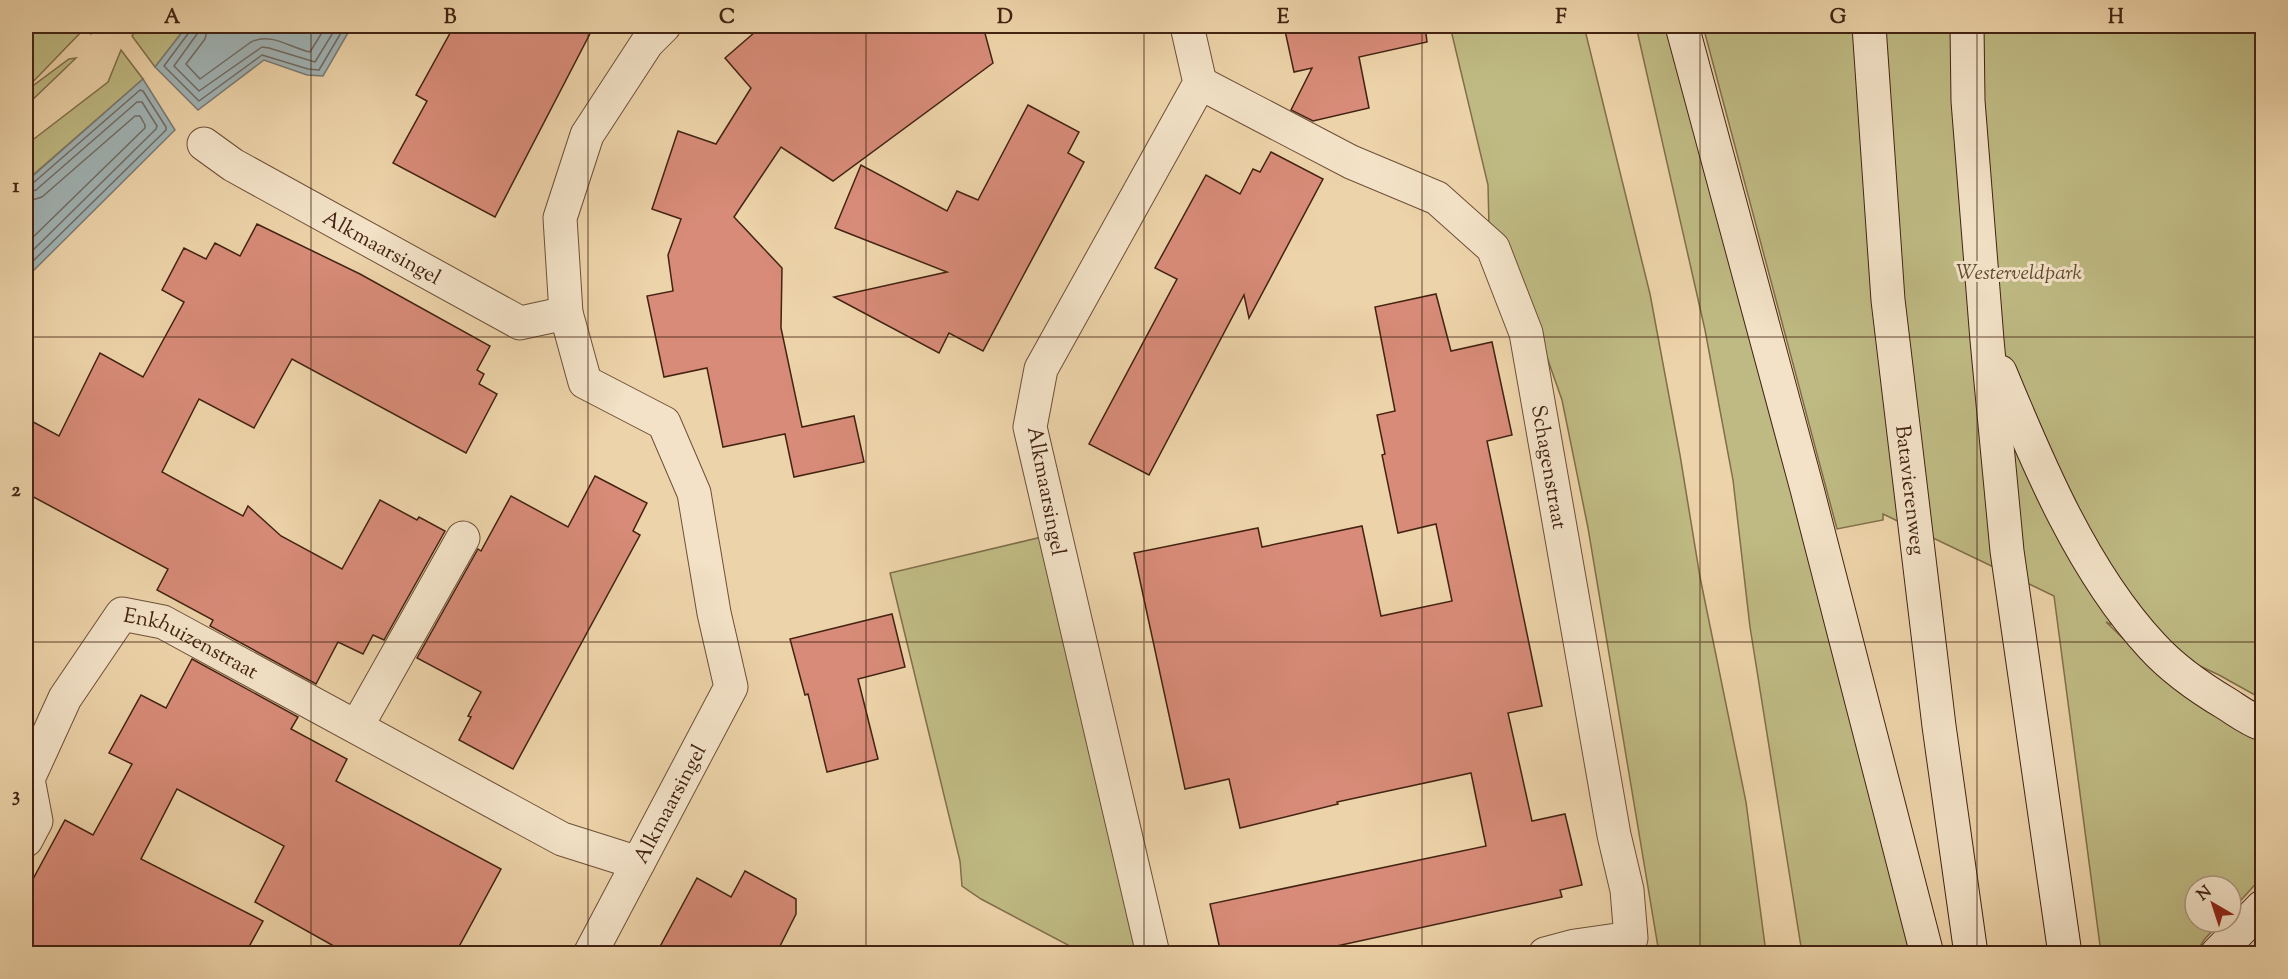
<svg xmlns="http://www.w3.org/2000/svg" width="2288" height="979" font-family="'Sorts Mill Goudy',serif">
<rect width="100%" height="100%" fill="#edd3a9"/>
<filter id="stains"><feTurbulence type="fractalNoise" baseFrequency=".00333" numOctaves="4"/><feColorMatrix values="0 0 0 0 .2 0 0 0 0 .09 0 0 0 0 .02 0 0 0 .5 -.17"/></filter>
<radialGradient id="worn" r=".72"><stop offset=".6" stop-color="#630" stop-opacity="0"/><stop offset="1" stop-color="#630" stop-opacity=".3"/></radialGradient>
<g fill="#bfba83" stroke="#816e4a" stroke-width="1.5">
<polygon points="26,26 97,26 91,34 86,27 26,89"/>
<polygon points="138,26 187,26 155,67 132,36"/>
<polygon points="1450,26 1584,26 1650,294 1680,455 1700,577 1746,802 1766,953 1659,953 1588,528 1562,400 1516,269 1489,228 1488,185"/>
<polygon points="1636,26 1674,26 1916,953 1802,953 1750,627 1733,480 1705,330"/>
<polygon points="1703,26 2262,26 2262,699 2219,675 2106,622 2179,692 2234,726 2262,739 2262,877 2231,911 2231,886 2195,886 2195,922 2220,922 2204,940 2196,953 2101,953 2054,596 1883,514 1883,520 1837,529"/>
<polygon points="121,50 143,79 26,181 26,145 108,82"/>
<polygon points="76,58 26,106 26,91 69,59"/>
<polygon points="1046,536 1140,953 1083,953 981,899 962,886 960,861 890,573"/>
</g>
<g fill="#a0b4b6" stroke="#7b7a74" stroke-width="1.5">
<polygon points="187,26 352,26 323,76 307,75 264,60 198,110 155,67"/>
<polygon points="143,79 175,130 26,278 26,182"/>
</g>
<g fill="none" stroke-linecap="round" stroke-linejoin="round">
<g stroke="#726c64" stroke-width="1.5">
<polyline points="191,26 190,31 164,66 199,101 262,55 308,69 319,70 345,26"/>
<polyline points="198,26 197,34 174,66 199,91 262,47 269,48 315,62 337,26"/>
<path d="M208 26 205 39 186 64 200 79 251 42C271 32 291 48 310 52L326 26"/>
<polyline points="26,186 32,184 140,90 143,91 166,127 166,130 26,268"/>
<polyline points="26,193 36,190 137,102 142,102 157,126 156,129 26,257"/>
<polyline points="26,202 42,197 135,116 140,116 145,125 145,128 26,244"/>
</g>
</g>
<g fill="#d78b78" stroke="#432312" stroke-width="1.5">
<polygon points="454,26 594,26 495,217 393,163 427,101 416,95"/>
<polygon points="762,26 983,26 993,63 833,181 781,147 734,217 782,268 781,328 802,427 854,416 864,462 794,477 785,434 723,447 707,368 664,377 647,296 673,291 668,255 681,219 652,209 678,131 716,144 751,88 725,58"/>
<polygon points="1284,26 1425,26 1427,42 1359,57 1369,108 1313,121 1291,110 1312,68 1294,72"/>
<polygon points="1028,105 1079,132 1068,153 1084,162 983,351 949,333 939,353 834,297 947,272 835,228 861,165 947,211 957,191 978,200"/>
<polygon points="1271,152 1323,179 1249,318 1244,295 1149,475 1089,444 1177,279 1155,268 1206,175 1240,194 1253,169 1260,172"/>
<polygon points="257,224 360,274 490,346 477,370 484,374 479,384 497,394 466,453 292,359 254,428 199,399 162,472 243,516 248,506 281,536 342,569 380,500 417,520 419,517 445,531 384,640 373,635 363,654 338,642 316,684 210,626 213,620 157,590 168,569 26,493 26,418 59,436 100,353 143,377 184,302 162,290 184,248 206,259 215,243 240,256"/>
<polygon points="1436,294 1451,351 1492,342 1512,435 1487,441 1542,706 1508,713 1532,821 1565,814 1582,885 1560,890 1562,897 1300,954 1221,954 1210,904 1486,846 1471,773 1337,802 1338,804 1240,828 1229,779 1185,789 1134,553 1258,528 1262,547 1362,526 1381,616 1452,601 1436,524 1398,533 1382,455 1385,454 1377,415 1395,411 1375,307"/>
<polygon points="595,476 647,503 633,531 640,535 513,769 459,740 471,717 468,716 481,692 417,658 478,549 481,551 511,496 568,527"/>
<polygon points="892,614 905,667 858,679 878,759 827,772 808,694 805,695 790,639"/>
<polygon points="192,659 298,717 291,729 347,759 336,781 501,869 455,954 348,954 255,902 284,846 177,789 141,859 263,921 245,954 26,954 26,892 65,820 93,835 132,764 109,753 141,695 166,708"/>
<polygon points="745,871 796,899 796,914 776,954 656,954 697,878 731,897"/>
</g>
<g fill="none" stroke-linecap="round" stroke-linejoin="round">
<g stroke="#6e4f38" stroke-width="35">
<g id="street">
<path id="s1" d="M1200 83 1351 162 1437 198 1493 248 1526 333 1614 835 1627 890 1631 938 1575 946 1545 954"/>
<path id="s2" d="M204 144 233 165 520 323 566 313"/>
<polyline points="357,726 463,538"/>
<path id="s3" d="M26 840 36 821 28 779 65 698 122 614 163 622 562 839 638 863"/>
<path id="s4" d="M590 954 731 687 714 613 694 493 664 423 585 382 566 313 560 218 587 135 647 43 664 26"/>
<polyline points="1153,954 1030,427 1041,369 1200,83 1187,26"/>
</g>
</g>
<g stroke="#432312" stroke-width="35">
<g id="secondary">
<polyline points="1682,26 1807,489 1927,954"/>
<path id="s5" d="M1869 26 1888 300 1939 726 1971 954"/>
<polyline points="1967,26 1968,101 1987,340 2007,551 2065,954"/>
<path d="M2000 372C2038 464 2083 572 2152 646 2173 669 2200 688 2227 704 2238 711 2250 720 2262 724"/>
<polyline points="2217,954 2262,907"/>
</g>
</g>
<use href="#street" stroke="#f3e2c7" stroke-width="33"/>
<use href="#secondary" stroke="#f3e2c7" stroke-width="33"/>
</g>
<path fill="none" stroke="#432312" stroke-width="1.5" stroke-opacity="0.55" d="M311 26V954M588 26V954M866 26V954M1144 26V954M1422 26V954M1700 26V954M1977 26V954M26 337H2262M26 642H2262"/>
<g text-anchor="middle" stroke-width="6" stroke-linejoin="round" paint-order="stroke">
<g font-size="21" fill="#432312" stroke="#f3e2c7">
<text dy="7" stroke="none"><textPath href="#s2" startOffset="206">Alkmaarsingel</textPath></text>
<text dy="7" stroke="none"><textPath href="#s1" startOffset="566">Schagenstraat</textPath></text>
<text dy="7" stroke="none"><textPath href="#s5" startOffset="466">Batavierenweg</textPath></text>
<text transform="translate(1047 491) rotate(79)" y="7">Alkmaarsingel</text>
<text dy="7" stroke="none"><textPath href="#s3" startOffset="330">Enkhuizenstraat</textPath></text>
<text dy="7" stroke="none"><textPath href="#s4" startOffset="170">Alkmaarsingel</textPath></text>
</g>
<g font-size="21" font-style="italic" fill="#62492e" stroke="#f3e2c7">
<text x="2019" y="279">Westerveldpark</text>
</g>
</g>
<rect width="2288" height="979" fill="none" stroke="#edd3a9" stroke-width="66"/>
<g transform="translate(2213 904) rotate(321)"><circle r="28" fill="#f3e2c7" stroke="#ad967f" stroke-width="1.5"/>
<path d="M0-4.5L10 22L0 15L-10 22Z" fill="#8f2418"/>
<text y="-9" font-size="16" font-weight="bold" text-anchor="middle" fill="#432312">N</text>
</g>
<rect x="33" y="33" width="2222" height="913" fill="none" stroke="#432312" stroke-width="2"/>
<g font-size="20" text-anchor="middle" font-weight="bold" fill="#432312">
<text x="172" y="23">A</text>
<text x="450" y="23">B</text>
<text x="727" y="23">C</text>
<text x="1005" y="23">D</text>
<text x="1283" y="23">E</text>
<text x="1561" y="23">F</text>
<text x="1838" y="23">G</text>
<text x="2116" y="23">H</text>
<text x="16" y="192">1</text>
<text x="16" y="496">2</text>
<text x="16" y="801">3</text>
</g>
<rect width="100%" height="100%" filter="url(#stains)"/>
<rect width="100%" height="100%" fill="url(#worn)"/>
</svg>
